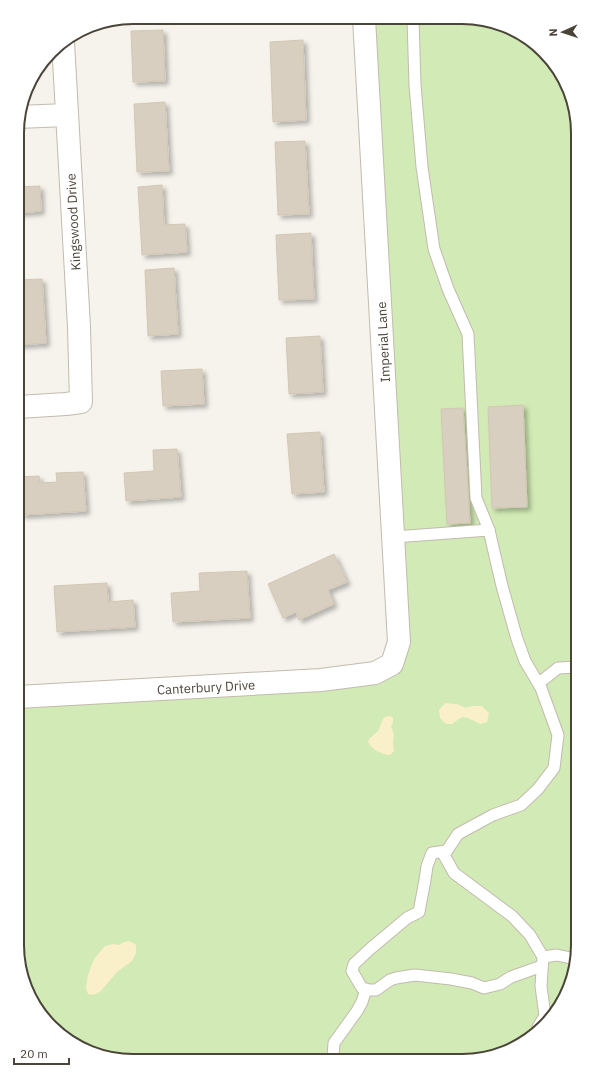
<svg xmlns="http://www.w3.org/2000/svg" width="595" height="1078" font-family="'IBM Plex Sans',sans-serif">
<defs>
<filter id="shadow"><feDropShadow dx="3.5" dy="3.5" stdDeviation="2" flood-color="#0004"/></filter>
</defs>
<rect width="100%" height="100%" fill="#f6f3ec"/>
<polygon fill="#d2eab5" points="364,18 484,19 538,46 572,96 578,133 578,952 554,1016 499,1055 462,1061 118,1060 62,1037 23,982 17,945 17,697 392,664"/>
<g fill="#f9efc9">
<polygon points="445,703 457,704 466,708 472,706 482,706 489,713 487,722 480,724 468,718 462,717 452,724 446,724 440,718 439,710"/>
<path d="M390 716 393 718V722L391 727 394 734 393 742 394 751 390 755C383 755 371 749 368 742L370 738 378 731 383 719 385 717Z"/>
<polygon points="130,941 136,945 136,953 132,961 117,972 101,991 94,995 88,994 86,988 88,975 94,959 105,946 113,944 119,945 124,942"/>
</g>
<g fill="#d8cfc1" stroke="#d3c7b4" filter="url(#shadow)">
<polygon points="163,30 165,81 133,82 131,31"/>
<polygon points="303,40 306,120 273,122 270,42"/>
<polygon points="165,102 169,171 137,172 134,104"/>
<polygon points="305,141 309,214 278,215 275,142"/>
<polygon points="162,185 164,225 185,224 187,252 142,255 138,187"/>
<polygon points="40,186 41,211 18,213 18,187"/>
<polygon points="311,233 314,299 279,300 276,235"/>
<polygon points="174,268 178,334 148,336 145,270"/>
<polygon points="42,279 46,343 18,345 18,313 21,313 19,280"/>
<polygon points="320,336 323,392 289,394 286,338"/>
<polygon points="202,369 204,404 163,406 161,371"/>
<polygon points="523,405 527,507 492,508 488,407"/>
<polygon points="463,408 470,523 447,524 441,409"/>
<polygon points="320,432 324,492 292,494 287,434"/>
<polygon points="177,449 181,497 126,501 124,473 154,471 153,450"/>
<polygon points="83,472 86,511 21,515 19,477 39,476 40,483 57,482 56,473"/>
<polygon points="334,554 347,582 328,590 334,604 299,620 296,612 283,618 268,584"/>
<polygon points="247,571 250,618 173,622 171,593 200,591 199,573"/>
<polygon points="107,583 108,602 133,600 135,627 57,632 54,586"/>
</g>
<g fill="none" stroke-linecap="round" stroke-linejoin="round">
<g stroke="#c2bbae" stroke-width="13">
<g id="lane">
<polyline points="413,19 415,85 422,167 434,249 448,289 468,334 476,498 489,530 502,586 517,639 525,661 541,688 558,735 554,768 538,789 521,805 493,815 458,834 444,855 454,873 512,916 530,935 543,957"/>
<polyline points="394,537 489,530"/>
<polyline points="539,683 558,668 578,667"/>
<polyline points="446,851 432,853 427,866 425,880 419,912 407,918 370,949 354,964 352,971 362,988 368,990 376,990 390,980 396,978 415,975 451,979 472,983 484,988 500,984 511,977 542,966"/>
<polyline points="538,1027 545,1016 541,986 543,957 557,955 575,959"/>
<polyline points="333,1056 334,1043 357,1011 362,1002 366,989"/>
</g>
</g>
<g stroke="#c2bbae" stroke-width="24">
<g id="street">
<polyline points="18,117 67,115"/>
<polyline points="18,407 66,404 81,402 79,327 63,42"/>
<polyline points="17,697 321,680 375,673 392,664 399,642 364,18"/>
</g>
</g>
<use href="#lane" stroke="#fff" stroke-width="11"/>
<use href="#street" stroke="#fff" stroke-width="22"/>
</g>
<g text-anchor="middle" stroke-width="3" stroke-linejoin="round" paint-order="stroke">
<g font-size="13" fill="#4b4439" stroke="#fff">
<text transform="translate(73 222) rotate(-93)" y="5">Kingswood Drive</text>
<text transform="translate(383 342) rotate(-93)" y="5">Imperial Lane</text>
<text transform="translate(206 687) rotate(-3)" y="5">Canterbury Drive</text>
</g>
</g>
<path d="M0 0H595V1078H0ZM133 24H462A109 109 0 0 1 571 133V945A109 109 0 0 1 462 1054H133A109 109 0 0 1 24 945V133A109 109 0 0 1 133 24Z" fill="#fff" fill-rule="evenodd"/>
<path fill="none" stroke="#4b4439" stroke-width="2" d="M133 24H462A109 109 0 0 1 571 133V945A109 109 0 0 1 462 1054H133A109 109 0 0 1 24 945V133A109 109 0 0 1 133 24Z"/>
<g transform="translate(563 32) rotate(267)" stroke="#ffffff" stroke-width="3" paint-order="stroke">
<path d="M0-3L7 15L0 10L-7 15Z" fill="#4b4439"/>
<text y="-6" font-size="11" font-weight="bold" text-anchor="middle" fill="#4b4439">N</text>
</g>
<path d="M14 1058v6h55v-6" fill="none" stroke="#4b4439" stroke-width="2"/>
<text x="20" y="1058" font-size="12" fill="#4b4439" stroke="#ffffff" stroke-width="3" paint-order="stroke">20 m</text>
</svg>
